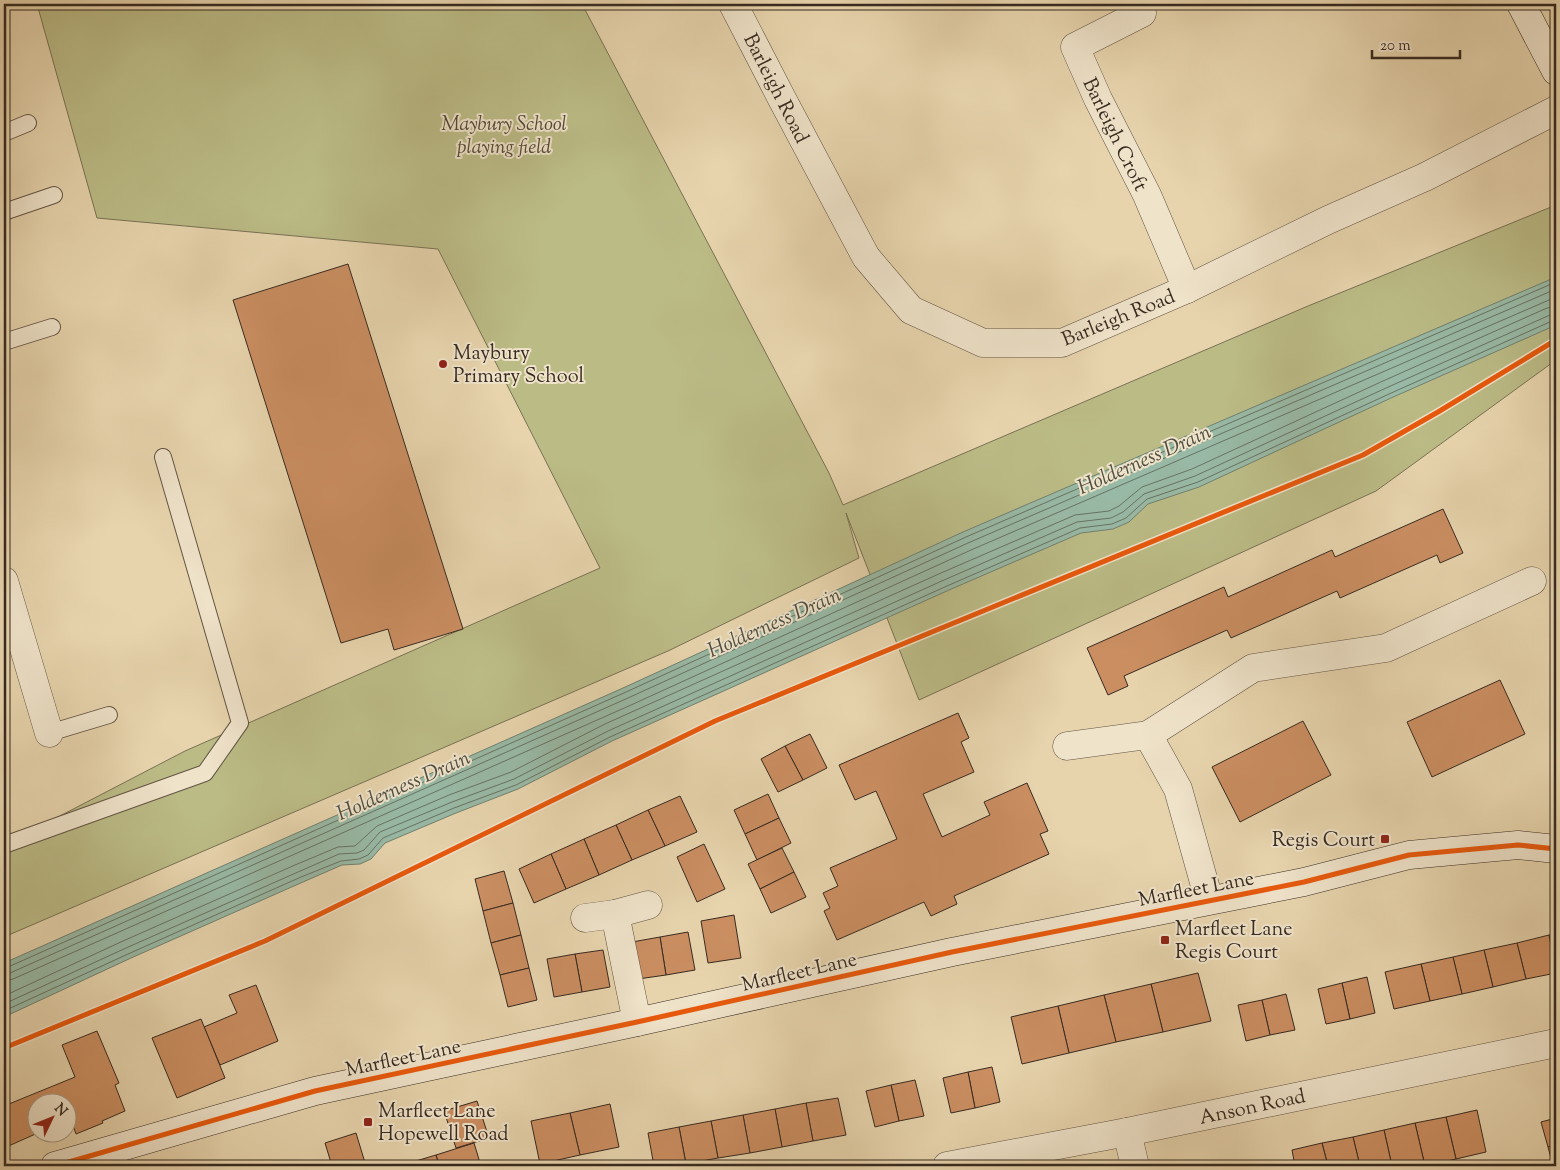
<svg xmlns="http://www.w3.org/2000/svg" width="1560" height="1170" font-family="'Sorts Mill Goudy',serif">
<rect width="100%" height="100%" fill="#e7d4ad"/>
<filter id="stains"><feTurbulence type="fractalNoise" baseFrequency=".004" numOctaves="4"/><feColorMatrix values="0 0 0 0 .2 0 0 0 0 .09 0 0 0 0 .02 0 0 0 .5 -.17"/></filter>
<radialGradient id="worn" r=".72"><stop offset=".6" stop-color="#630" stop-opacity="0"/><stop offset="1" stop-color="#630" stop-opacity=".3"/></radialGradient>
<polygon fill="#bbbb86" stroke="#797254" points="37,4 582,4 829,473 843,505 1308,306 1556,205 1556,360 1376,491 919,700 846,513 859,558 668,651 4,937 4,845 185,751 600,568 438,249 97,218"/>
<polygon fill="#98b9a5" stroke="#718070" points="1556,277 1556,325 1391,398 1199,487 1148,504 1129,522 1113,529 1081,533 949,590 612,741 518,789 456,813 385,843 371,859 360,864 342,865 303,882 131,958 4,1017 4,963 623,688 963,532"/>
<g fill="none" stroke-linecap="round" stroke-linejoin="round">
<g stroke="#687263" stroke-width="1">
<polyline points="4,967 8,967 626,692 966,537 1556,282"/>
<polyline points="4,974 10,973 628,698 968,543 1556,289"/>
<polyline points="4,981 13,979 631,705 971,550 1556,297"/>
<polyline points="4,996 123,941 295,865 338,847 355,846 377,826 449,795 511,772 605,724 941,573 1075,515 1109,511 1119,506 1142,487 1192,469 1383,381 1547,308 1556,307"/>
<polyline points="4,1004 126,948 298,872 339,854 357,853 364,850 380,832 452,802 514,779 608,731 944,580 1077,522 1111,518 1123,512 1144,494 1195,476 1386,388 1550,315 1556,314"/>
<polyline points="4,1011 128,954 301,877 341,861 359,859 368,855 383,838 454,808 516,785 610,737 947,586 1080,528 1112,524 1126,518 1147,499 1198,482 1389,394 1552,321 1556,321"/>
</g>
</g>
<g fill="#ca8e61" stroke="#372a21">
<polygon points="348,264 463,629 394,650 388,629 341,643 233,300"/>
<polygon points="1443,509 1463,553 1440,563 1437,555 1340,598 1337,591 1231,638 1227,630 1124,676 1128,686 1108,695 1087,648 1224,587 1228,597 1332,550 1335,557"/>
<polygon points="1500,680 1525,734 1432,777 1407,722"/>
<polygon points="958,713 969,738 961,742 974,772 923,794 942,837 990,815 984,802 1027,783 1048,831 1040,834 1049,854 954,896 957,904 931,916 924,902 837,940 824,911 830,908 823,893 838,886 830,868 897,839 876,791 855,800 839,765"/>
<polygon points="1303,721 1331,775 1240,822 1212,767"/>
<polygon points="810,734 827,768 803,780 785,746"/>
<polygon points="785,746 803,780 778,792 761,759"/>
<polygon points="768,794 779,818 745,834 734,810"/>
<polygon points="680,796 697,832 665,846 648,810"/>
<polygon points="648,810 665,846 632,860 616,825"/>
<polygon points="779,818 791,843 757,860 745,834"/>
<polygon points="616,825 632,860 599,875 584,839"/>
<polygon points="584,839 599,875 566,889 551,854"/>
<polygon points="704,844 725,889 697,902 677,857"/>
<polygon points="782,848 794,872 760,889 748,864"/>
<polygon points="551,854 566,889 534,903 519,869"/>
<polygon points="504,871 513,903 483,911 475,879"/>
<polygon points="794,872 806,897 771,913 760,889"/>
<polygon points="513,903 521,935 491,943 483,911"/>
<polygon points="734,915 741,958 708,963 701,921"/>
<polygon points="688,932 695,970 666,975 660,937"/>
<polygon points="1556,934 1556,968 1549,935"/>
<polygon points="521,935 529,968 500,975 491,943"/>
<polygon points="1549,935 1556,973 1526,979 1517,943"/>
<polygon points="660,937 666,975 638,979 632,942"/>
<polygon points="1517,943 1526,979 1493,987 1484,950"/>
<polygon points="603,950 610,987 582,992 575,954"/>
<polygon points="1484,950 1493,987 1462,994 1453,957"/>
<polygon points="575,954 582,992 554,997 547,959"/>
<polygon points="1453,957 1462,994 1430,1001 1421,964"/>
<polygon points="1421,964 1430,1001 1394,1009 1385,972"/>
<polygon points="529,968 537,1000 508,1007 500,975"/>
<polygon points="1198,973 1211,1021 1163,1032 1151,984"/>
<polygon points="1367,977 1375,1013 1350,1019 1342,983"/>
<polygon points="1342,983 1350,1019 1326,1024 1318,989"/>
<polygon points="1151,984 1163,1032 1116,1042 1104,995"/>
<polygon points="256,985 278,1041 220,1065 204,1027 237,1013 229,995"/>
<polygon points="1286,994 1295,1030 1270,1035 1262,1000"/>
<polygon points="1104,995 1116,1042 1069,1053 1058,1006"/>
<polygon points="1262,1000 1270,1035 1246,1041 1238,1005"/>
<polygon points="1058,1006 1069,1053 1022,1064 1011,1017"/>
<polygon points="201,1019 225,1078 177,1098 152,1038"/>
<polygon points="97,1031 119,1083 115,1085 125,1111 102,1121 103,1123 76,1134 71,1120 68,1121 68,1102 38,1102 38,1132 40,1132 4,1148 4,1106 75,1077 62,1045"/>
<polygon points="992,1067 1000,1102 975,1108 968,1072"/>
<polygon points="968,1072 975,1108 951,1113 943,1078"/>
<polygon points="915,1080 924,1116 899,1121 891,1085"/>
<polygon points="891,1085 899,1121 875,1127 866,1091"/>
<polygon points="838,1098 846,1135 813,1141 806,1103"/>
<polygon points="477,1101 489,1138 456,1148 444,1111"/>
<polygon points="806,1103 813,1141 782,1147 775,1109"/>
<polygon points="610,1104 619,1147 580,1155 570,1113"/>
<polygon points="775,1109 782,1147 750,1153 743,1115"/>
<polygon points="1477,1110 1486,1152 1456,1159 1446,1117"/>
<polygon points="570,1113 580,1155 540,1164 531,1121"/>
<polygon points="743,1115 750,1153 718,1158 711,1121"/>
<polygon points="1446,1117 1456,1159 1425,1166 1415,1123"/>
<polygon points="1556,1118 1556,1144 1548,1147 1541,1122"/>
<polygon points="711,1121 718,1158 686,1164 679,1127"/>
<polygon points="1415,1123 1425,1166 1392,1166 1384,1130"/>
<polygon points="679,1127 686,1164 675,1166 654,1166 648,1133"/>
<polygon points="1384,1130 1392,1166 1360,1166 1353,1137"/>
<polygon points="356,1133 366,1166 332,1166 325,1143"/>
<polygon points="1353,1137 1360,1166 1328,1166 1322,1143"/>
<polygon points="474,1143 481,1166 439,1166 436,1155"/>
<polygon points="1322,1143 1328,1166 1295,1166 1292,1150"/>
<polygon points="1556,1144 1556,1166 1553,1166 1548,1147"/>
<polygon points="436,1155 439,1166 399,1166"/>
</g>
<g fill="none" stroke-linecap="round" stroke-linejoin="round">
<g stroke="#635444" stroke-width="18">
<g id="lane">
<polyline points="4,133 28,123"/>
<polyline points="4,212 54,195"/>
<polyline points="4,342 52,327"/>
<polyline points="49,733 109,715"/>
<polyline points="4,845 205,773 240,723 163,457"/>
</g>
</g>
<g stroke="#635444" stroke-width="29">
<g id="street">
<polyline points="733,4 781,97 866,257 911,310 983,343 1062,343 1187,289 1328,220 1425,177 1556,110"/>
<polyline points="1142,13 1075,47 1098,99 1147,195 1187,289"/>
<polyline points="4,581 49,733"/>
<polyline points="1148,735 1178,789 1209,900"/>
<polyline points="1067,746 1148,735 1253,668 1386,648 1532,581"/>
<polyline points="615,914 637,1022"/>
<polyline points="585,918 615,914 648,905"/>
<polyline points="1127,1132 1135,1166"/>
<polyline points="947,1166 1127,1132 1556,1043"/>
</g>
</g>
<g stroke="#372a21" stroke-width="29">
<g id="secondary">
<polyline points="1521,4 1556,71"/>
<polyline points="55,1166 315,1091 637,1022 952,952 1304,882 1409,855 1518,845 1556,849"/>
</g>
</g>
<use href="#lane" stroke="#efe3ca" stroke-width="16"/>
<use href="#street" stroke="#efe3ca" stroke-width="28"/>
<use href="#secondary" stroke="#efe3ca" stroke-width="28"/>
<g stroke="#efe3ca" stroke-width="8">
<g id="cycleway">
<polyline points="4,1048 265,941 715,721 1363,455 1438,412 1556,340"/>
<polyline points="55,1166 315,1091 637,1022 952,952 1304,882 1409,855 1518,845 1556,849"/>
</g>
</g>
<use href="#cycleway" stroke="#e8590c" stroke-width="5"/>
</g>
<g fill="#8f2418" stroke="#efe3ca" stroke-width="2">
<circle cx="443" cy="364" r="5"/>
<rect x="1380" y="834" width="10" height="10" rx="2.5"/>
<rect x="1160" y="935" width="10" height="10" rx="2.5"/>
<rect x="363" y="1117" width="10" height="10" rx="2.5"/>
</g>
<g text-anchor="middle" stroke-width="4" stroke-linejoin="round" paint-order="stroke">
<g font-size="20" fill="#372a21" stroke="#efe3ca">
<text transform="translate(777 88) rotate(63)" y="7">Barleigh Road</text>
<text transform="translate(1116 134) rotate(64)" y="7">Barleigh Croft</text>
<text transform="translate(1118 317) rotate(-22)" y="7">Barleigh Road</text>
<text transform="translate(1196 888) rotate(-11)" y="7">Marfleet Lane</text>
<text transform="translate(799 971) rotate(-13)" y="7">Marfleet Lane</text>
<text transform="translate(403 1057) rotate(-12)" y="7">Marfleet Lane</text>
<text transform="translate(1252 1106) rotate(-12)" y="7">Anson Road</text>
</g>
<g font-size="20" font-style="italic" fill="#514735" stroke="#efe3ca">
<text x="504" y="130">Maybury School<tspan x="504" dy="23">playing field</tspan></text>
</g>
<g font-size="20" fill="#372a21" stroke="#efe3ca" text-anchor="start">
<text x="453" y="359">Maybury<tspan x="453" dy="23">Primary School</tspan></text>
<text x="1375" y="846" text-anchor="end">Regis Court</text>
<text x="1175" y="935">Marfleet Lane<tspan x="1175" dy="23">Regis Court</tspan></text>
<text x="378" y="1117">Marfleet Lane<tspan x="378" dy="23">Hopewell Road</tspan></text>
</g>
<g font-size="21" font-style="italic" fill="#4f4e42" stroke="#efe3ca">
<text transform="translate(1144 459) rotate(-24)" y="7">Holderness Drain</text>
<text transform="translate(774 622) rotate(-24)" y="7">Holderness Drain</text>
<text transform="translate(403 785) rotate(-24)" y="7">Holderness Drain</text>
</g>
</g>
<rect width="1560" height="1170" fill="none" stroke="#e7d4ad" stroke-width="20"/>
<rect x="5" y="5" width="1550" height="1160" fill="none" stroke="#372a21" stroke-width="2.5"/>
<rect x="10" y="10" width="1540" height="1150" fill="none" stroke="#372a21"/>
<g transform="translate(52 1118) rotate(47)"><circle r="24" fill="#efe3ca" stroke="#a59986"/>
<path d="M0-4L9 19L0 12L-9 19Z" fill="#8f2418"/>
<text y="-8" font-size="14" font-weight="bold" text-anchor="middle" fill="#372a21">N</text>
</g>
<path d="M1372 50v8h88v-8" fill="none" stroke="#372a21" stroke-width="2.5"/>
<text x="1380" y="50" font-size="15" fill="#372a21" stroke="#efe3ca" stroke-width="4" paint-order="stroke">20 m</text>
<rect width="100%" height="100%" filter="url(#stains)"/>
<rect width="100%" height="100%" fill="url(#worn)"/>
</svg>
